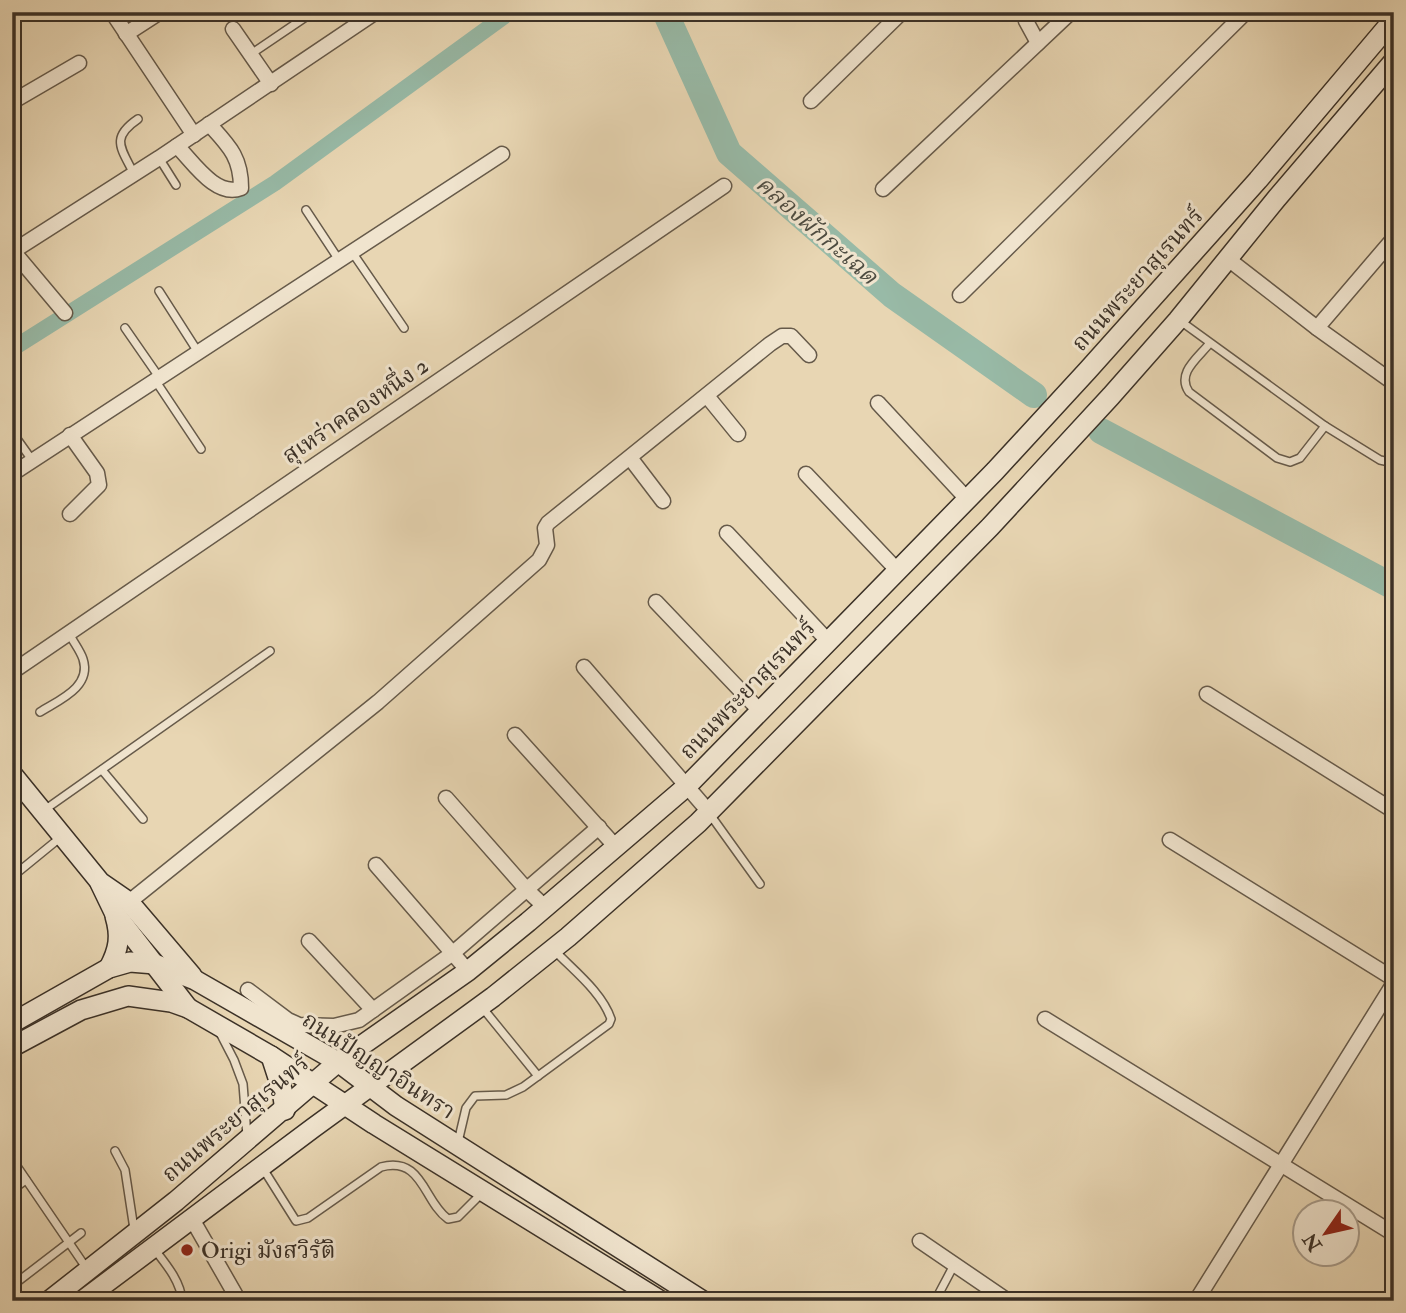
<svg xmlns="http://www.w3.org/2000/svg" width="1406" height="1313" font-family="'IM FELL Double Pica','Noto Serif Thai',serif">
<rect width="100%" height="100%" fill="#e8d6b3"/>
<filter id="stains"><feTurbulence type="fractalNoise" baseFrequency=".00286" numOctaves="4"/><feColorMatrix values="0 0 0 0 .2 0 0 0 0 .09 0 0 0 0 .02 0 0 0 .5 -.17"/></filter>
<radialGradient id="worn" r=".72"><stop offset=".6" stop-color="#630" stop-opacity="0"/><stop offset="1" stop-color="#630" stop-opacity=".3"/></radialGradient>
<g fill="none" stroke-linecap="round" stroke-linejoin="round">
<polyline stroke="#98baa7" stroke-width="16" points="12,349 275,183 510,12"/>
<g stroke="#98baa7" stroke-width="26">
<polyline points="665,12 729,153 892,295 1034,395"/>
<polyline points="1101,431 1394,587"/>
</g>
<g stroke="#665a4a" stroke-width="10">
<g id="lane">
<polyline points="251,54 313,12"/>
<polyline points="159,158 176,185"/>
<path d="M134 174C121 148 110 138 138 119"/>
<polyline points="306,210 339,260"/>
<polyline points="352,252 404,328"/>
<polyline points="159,291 198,352"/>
<path d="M1179 320 1325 426 1300 458 1290 462 1277 458 1189 392C1176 373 1198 358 1210 343"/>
<polyline points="125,328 159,377"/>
<polyline points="155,380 201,449"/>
<polyline points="1325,426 1380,460 1394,463"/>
<polyline points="12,432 32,460"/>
<path d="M40 712C59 700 92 687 83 659 80 650 73 642 69 633"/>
<polyline points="102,770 143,819"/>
<polyline points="43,811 270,651"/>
<polyline points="709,813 760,884"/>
<polyline points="12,877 61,837"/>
<polyline points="481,1006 538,1076"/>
<polyline points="219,1031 234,1060 243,1084 247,1136"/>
<path d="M458 1142 466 1108 475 1096 506 1095 523 1087 609 1024 611 1019C602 992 573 970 554 950"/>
<polyline points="115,1151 125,1170 134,1229"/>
<polyline points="12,1159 87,1269"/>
<path d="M262 1167 296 1221 308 1218 381 1167C423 1156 423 1201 448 1219L458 1217 482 1193"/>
<polyline points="12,1190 26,1180"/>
<path d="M155 1250C166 1264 181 1282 182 1301"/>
<polyline points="12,1286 81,1233"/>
<polyline points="935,1301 954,1265"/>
</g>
</g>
<g stroke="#665a4a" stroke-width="17">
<g id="street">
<polyline points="112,12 194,135"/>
<polyline points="1024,12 1026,21 1038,43"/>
<polyline points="233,29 271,84"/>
<polyline points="126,34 160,12"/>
<polyline points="811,101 902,12"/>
<polyline points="12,102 79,63"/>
<path d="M177 146C193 162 216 198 241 188 241 157 229 146 209 124"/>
<polyline points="883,189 1071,12"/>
<polyline points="13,251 65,313"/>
<polyline points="12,252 159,158 376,12"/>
<polyline points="1228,259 1317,328 1394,383"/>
<polyline points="960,295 1246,12"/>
<polyline points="1317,328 1394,238"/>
<polyline points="707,396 738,434"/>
<polyline points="878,403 967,499"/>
<polyline points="70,435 97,473 99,485 70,514"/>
<polyline points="631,459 663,501"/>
<polyline points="12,474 502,154"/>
<polyline points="806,474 897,570"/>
<polyline points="727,533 828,641"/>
<polyline points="656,602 760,711"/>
<polyline points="584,667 709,812"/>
<polyline points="12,672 724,186"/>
<polyline points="1207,694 1394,811"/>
<polyline points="515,735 616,847"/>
<polyline points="446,798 527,890 545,907"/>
<polyline points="1170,840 1394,979"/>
<polyline points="376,865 468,971"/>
<polyline points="129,902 378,702 539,560 547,545 545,528 548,523 770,344 782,336 791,336 809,355"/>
<polyline points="309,941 373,1010"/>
<polyline points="248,990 288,1020 299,1025 334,1026 359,1020 453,953 599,827"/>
<polyline points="1045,1019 1394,1234"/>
<polyline points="192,1219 239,1301"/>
<polyline points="920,1241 1008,1301"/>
<polyline points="1196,1301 1394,983"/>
</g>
</g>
<g stroke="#3b3127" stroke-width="22">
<g id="secondary">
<polyline points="12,774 100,882 129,902 192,976"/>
<polyline points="100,883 114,912 188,1008"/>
<path d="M109 968C119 949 121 936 115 916"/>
<polyline points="12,1023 109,968 130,962 155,964 195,980 338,1062 396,1106 703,1301"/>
<polyline points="12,1047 81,1010 128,996 171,1002 188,1008 271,1056 374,1124 661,1301"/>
<polyline points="271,1056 282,1090 285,1110"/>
<polyline points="49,1301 176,1201 338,1062 468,971 528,922 687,786 995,471 1088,370 1258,180 1394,19"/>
<polyline points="82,1301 313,1128 493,997 568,937 698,823 990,527 1111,396 1178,320 1277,198 1394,61"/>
</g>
</g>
<use href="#lane" stroke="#f0e4ce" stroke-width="7"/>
<use href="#street" stroke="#f0e4ce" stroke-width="14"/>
<use href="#secondary" stroke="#f0e4ce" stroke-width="19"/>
</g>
<circle fill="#8f2418" stroke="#f0e4ce" stroke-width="2.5" cx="187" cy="1250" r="7"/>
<g text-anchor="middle" stroke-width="6" stroke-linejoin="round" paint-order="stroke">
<g font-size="23" fill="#3b3127" stroke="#f0e4ce">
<text transform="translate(1137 279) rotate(-48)" y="8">ถนนพระยาสุเรนทร์</text>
<text transform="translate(355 410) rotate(-34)" y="8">สุเหร่าคลองหนึ่ง 2</text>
<text transform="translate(747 689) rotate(-46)" y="8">ถนนพระยาสุเรนทร์</text>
<text transform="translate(379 1065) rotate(33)" y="8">ถนนปัญญาอินทรา</text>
<text transform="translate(235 1118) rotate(-40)" y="8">ถนนพระยาสุเรนทร์</text>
</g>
<g font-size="23" fill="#3b3127" stroke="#f0e4ce" text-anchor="start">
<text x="201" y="1258">Origi มังสวิรัติ</text>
</g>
<g font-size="24" font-style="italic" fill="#4e4c41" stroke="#f0e4ce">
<text transform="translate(817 230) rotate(41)" y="8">คลองผักกะเฉด</text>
</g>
</g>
<rect width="1406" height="1313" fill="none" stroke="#e8d6b3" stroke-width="42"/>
<rect x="14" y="14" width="1378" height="1285" fill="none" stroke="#3b3127" stroke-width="3.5"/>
<rect x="21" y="21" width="1364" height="1271" fill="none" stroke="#3b3127" stroke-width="2"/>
<g transform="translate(1326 1233) rotate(236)"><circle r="33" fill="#f0e4ce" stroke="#a89c8b" stroke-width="2"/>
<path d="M0-5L12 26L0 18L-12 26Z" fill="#8f2418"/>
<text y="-10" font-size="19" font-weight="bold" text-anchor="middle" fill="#3b3127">N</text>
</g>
<rect width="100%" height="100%" filter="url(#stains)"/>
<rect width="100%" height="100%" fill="url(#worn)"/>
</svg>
